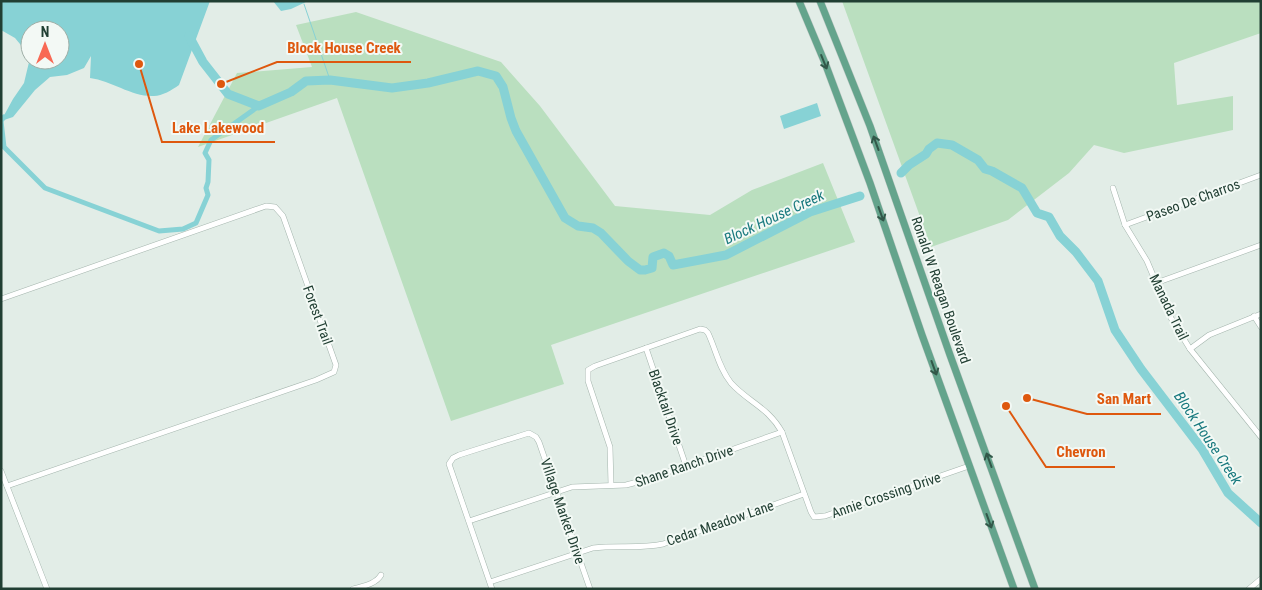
<svg xmlns="http://www.w3.org/2000/svg" width="1262" height="590" font-family="'Roboto Condensed',sans-serif">
<rect width="100%" height="100%" fill="#e2ede7"/>
<g fill="#badfbf">
<polygon points="842,1 1261,1 1261,33 1174,63 1177,105 1233,96 1233,130 1124,153 1094,145 1069,173 1008,220 931,247"/>
<polygon points="356,12 501,62 540,106 615,206 710,215 752,190 823,163 855,242 551,345 564,384 451,421 337,98 198,147 237,73 312,67 296,25"/>
</g>
<g fill="#87d2d5">
<path d="M1 1H210L179 85C172 90 162 96 154 96 132 97 112 81 90 78L91 56 84 68 67 75 50 77 35 90 13 117 1 121 13 99 24 83 30 58V60H60V30H30V56L15 38 1 30Z"/>
<polygon points="273,1 308,1 291,9 281,11"/>
<polygon points="817,103 821,116 784,129 780,116"/>
</g>
<g fill="none" stroke-linecap="round" stroke-linejoin="round">
<polyline stroke="#87d2d5" stroke-width="1" points="304,4 330,80"/>
<polyline stroke="#87d2d5" stroke-width="5" points="4,117 1,121 4,147 45,188 159,231 183,229 196,223 208,195 206,188 208,182 209,160 205,153 211,140 259,106"/>
<g stroke="#87d2d5" stroke-width="9">
<polyline points="189,36 203,62 228,94 259,106 291,92 306,81 330,80 392,88 428,83 478,71 496,76 503,87 511,118 516,131 565,218 578,226 593,228 601,233 628,261 640,270 645,270 652,268 653,257 664,253 669,256 673,265 726,255 810,212 860,196"/>
<polyline points="901,173 909,165 926,154 929,149 937,143 952,145 978,160 985,169 992,171 1022,188 1037,213 1049,217 1060,236 1076,252 1098,281 1115,330 1141,369 1202,449 1228,493 1261,523"/>
</g>
<g stroke="#a4b5ad" stroke-width="6">
<g id="minor">
<polyline points="1113,188 1125,225 1147,261 1171,318 1190,349 1261,437"/>
<polyline points="1125,225 1261,175"/>
<polyline points="1156,283 1261,245"/>
<polyline points="1,299 266,206 275,207 283,216 336,365 334,372 316,380 7,486"/>
<polyline points="1254,316 1261,327"/>
<polyline points="646,348 686,466"/>
<polyline points="1190,349 1209,335 1261,314"/>
<polyline points="1,471 47,589"/>
<path d="M611 485 610 447 588 381V370L595 366 700 329 705 330 708 333C716 350 719 368 731 383 748 402 768 407 782 432L811 512 814 517 825 516 969 466"/>
<polyline points="469,521 572,487 626,485 645,480 782,432"/>
<path d="M490 582 593 548C616 545 640 549 663 544L804 494"/>
<path d="M353 589C363 586 376 584 381 575"/>
<polyline points="492,589 449,464 453,458 459,455 529,433 536,437 539,442 590,589"/>
<polyline points="1249,589 1261,579"/>
</g>
</g>
<g stroke="#c1c9c6" stroke-width="8">
<g id="major">
<polyline points="799,1 825,63 870,183 922,335 1014,589"/>
<polyline points="820,1 870,126 950,355 1035,589"/>
</g>
</g>
<use href="#minor" stroke="#fff" stroke-width="5"/>
<use href="#major" stroke="#64a48c" stroke-width="7"/>
</g>
<defs><path id="oneway-shaft" d="M-6 0H5M1.5-3L5.5 0L1.5 3" fill="none" stroke-width="1.6" stroke-linecap="round" stroke-linejoin="round" transform="scale(1.25)"/></defs>
<g stroke="#325849">
<use href="#oneway-shaft" transform="translate(824 62) rotate(68)"/>
<use href="#oneway-shaft" transform="translate(876 143) rotate(-110)"/>
<use href="#oneway-shaft" transform="translate(881 214) rotate(70)"/>
<use href="#oneway-shaft" transform="translate(934 368) rotate(70)"/>
<use href="#oneway-shaft" transform="translate(989 460) rotate(-110)"/>
<use href="#oneway-shaft" transform="translate(989 521) rotate(70)"/>
</g>
<g text-anchor="middle" stroke-width="4" stroke-linejoin="round" paint-order="stroke">
<g font-size="14" fill="#213f33" stroke="#f3f9f5">
<text transform="translate(1193 200) rotate(-20)" y="5">Paseo De Charros</text>
<text transform="translate(941 290) rotate(71)" y="5">Ronald W Reagan Boulevard</text>
<text transform="translate(1169 307) rotate(64)" y="5">Manada Trail</text>
<text transform="translate(318 315) rotate(70)" y="5">Forest Trail</text>
<text transform="translate(666 407) rotate(71)" y="5">Blacktail Drive</text>
<text transform="translate(684 466) rotate(-19)" y="5">Shane Ranch Drive</text>
<text transform="translate(886 495) rotate(-19)" y="5">Annie Crossing Drive</text>
<text transform="translate(563 511) rotate(71)" y="5">Village Market Drive</text>
<text transform="translate(720 523) rotate(-19)" y="5">Cedar Meadow Lane</text>
</g>
<g font-size="15" font-style="italic" fill="#18797e" stroke="#f3f9f5">
<text transform="translate(774 217) rotate(-25)" y="5">Block House Creek</text>
<text transform="translate(1208 438) rotate(56)" y="5">Block House Creek</text>
</g>
</g>
<path fill="none" stroke="#de580e" stroke-width="2" d="M221 84L277 62H411M139 64L162 142H275M1027 398L1087 414H1161M1006 406L1046 467H1115"/>
<g fill="#de580e" stroke="#f3f9f5" stroke-width="2">
<circle cx="221" cy="84" r="5"/>
<circle cx="139" cy="64" r="5"/>
<circle cx="1027" cy="398" r="5"/>
<circle cx="1006" cy="406" r="5"/>
</g>
<g font-size="15" text-anchor="middle" font-weight="bold" fill="#de580e" stroke="#f3f9f5" stroke-width="4" stroke-linejoin="round" paint-order="stroke">
<text x="344" y="53">Block House Creek</text>
<text x="218" y="133">Lake Lakewood</text>
<text x="1124" y="404">San Mart</text>
<text x="1081" y="457">Chevron</text>
</g>
<rect width="1262" height="590" fill="none" stroke="#213f33" stroke-width="5"/>
<g transform="translate(45 45)"><circle r="24" fill="#f3f9f5" stroke="#9fafa7"/>
<path d="M0-4L9 19L0 12L-9 19Z" fill="#f86954"/>
<text y="-8" font-size="14" font-weight="bold" text-anchor="middle" fill="#213f33">N</text>
</g>
</svg>
